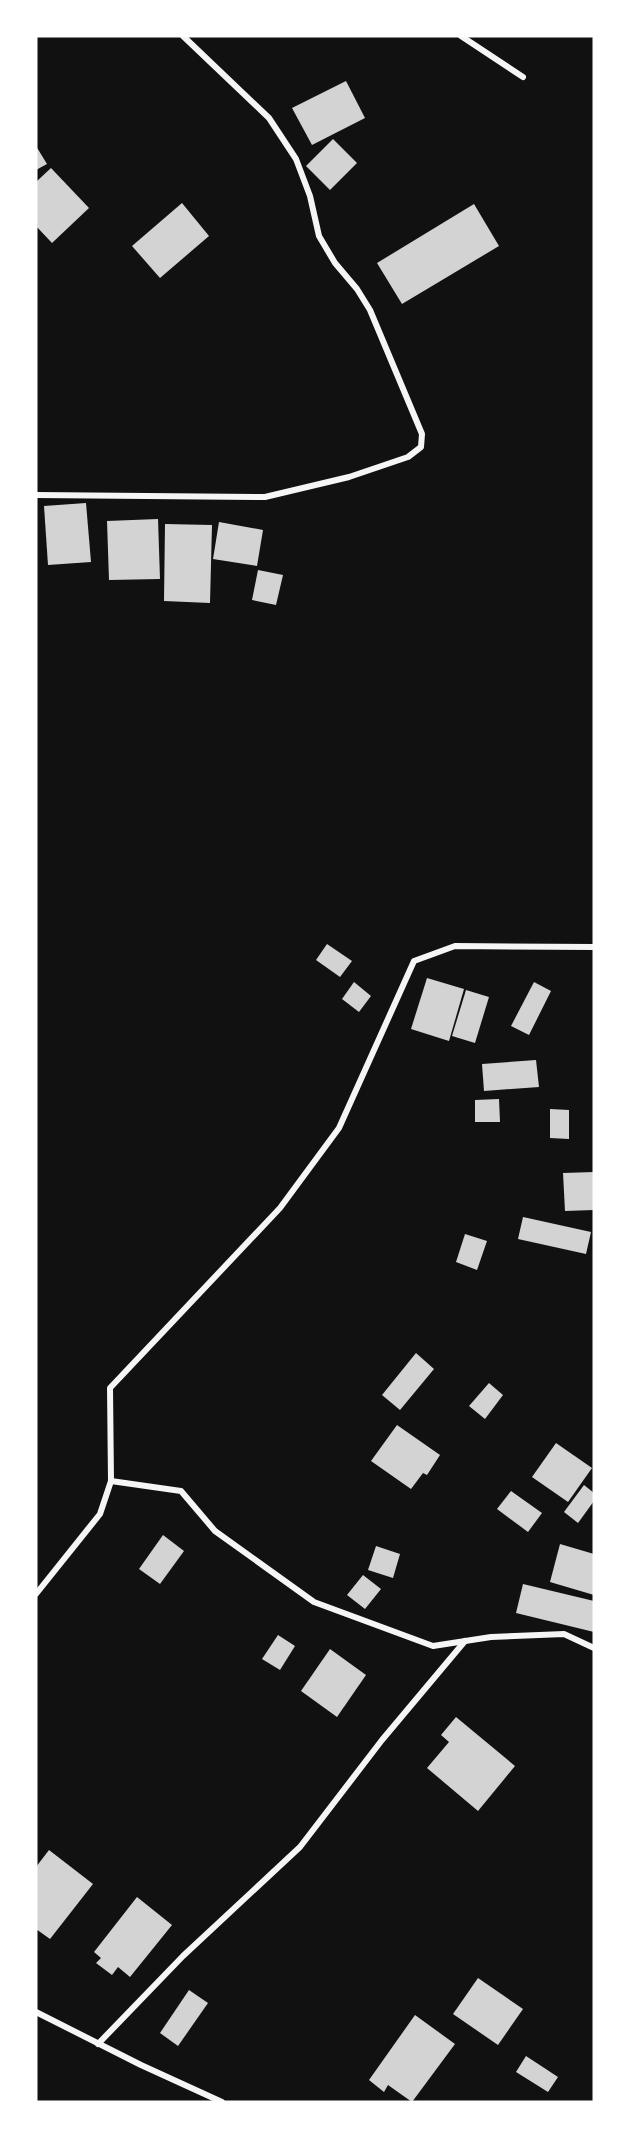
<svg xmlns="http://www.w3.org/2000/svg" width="630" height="2138" font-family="'PT Sans',sans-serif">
<rect width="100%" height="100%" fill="#111"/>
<g fill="#d3d3d3">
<polygon points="346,81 365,118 312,145 292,108"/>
<polygon points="333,139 357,163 330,190 306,166"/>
<polygon points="36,146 47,164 36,170"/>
<polygon points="51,168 89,208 52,243 36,226 36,182"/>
<polygon points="182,203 209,236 160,278 132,246"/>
<polygon points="474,204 499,246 402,304 377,263"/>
<polygon points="86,503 91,562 48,565 44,506"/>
<polygon points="158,519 160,579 109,580 107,521"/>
<polygon points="219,522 263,530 257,566 213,559"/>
<polygon points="165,524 212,525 210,603 164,601"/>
<polygon points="258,570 283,575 276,605 252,600"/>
<polygon points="327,944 352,961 340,977 316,960"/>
<polygon points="427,978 464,989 449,1041 411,1029"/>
<polygon points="354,982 371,996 359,1012 342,999"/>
<polygon points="534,982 551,991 529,1035 511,1026"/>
<polygon points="466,990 489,997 475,1043 452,1036"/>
<polygon points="536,1060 539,1087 484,1091 482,1064"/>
<polygon points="499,1099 500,1122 475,1122 475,1100"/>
<polygon points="550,1109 569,1110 569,1139 550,1138"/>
<polygon points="594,1172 594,1210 565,1211 563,1173"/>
<polygon points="523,1217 591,1232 586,1254 518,1239"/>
<polygon points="465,1234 487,1241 477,1270 456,1262"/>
<polygon points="416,1353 434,1369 400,1410 382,1395"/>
<polygon points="489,1383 503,1395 485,1419 469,1406"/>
<polygon points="397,1425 440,1455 427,1475 423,1473 411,1489 371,1461"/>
<polygon points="556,1443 592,1468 568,1502 532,1477"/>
<polygon points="584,1485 594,1493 594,1501 578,1523 564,1512"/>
<polygon points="511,1491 542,1513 528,1532 497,1509"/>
<polygon points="163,1535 184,1551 160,1584 139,1569"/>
<polygon points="560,1544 594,1554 594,1595 550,1582"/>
<polygon points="376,1546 400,1554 393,1578 368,1570"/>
<polygon points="363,1575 381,1589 365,1609 347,1595"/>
<polygon points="523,1584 594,1601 594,1632 516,1613"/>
<polygon points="278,1635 295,1646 280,1670 262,1659"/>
<polygon points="330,1649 366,1675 337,1717 301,1691"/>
<polygon points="456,1717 515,1766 478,1811 427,1768 449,1742 441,1735"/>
<polygon points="49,1850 93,1884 50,1939 36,1929 36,1867"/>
<polygon points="137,1897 172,1925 130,1977 118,1967 112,1975 96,1963 101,1958 94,1952"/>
<polygon points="478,1978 523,2009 498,2045 453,2014"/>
<polygon points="189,1990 208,2003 178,2046 160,2033"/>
<polygon points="415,2015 455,2044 412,2102 388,2085 384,2092 369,2080"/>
<polygon points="526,2056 558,2077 548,2092 516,2072"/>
</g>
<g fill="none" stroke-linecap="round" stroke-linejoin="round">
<g stroke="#f5f5f5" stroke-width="6">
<polyline points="461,36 523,77"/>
<polyline points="36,495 265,497 349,477 408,457 421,447 422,434 370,310 357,289 335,263 319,236 310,196 296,159 269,118 183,36"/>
<polyline points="111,1481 181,1491 215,1531 314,1602 433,1646 491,1637 564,1634 594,1648"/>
<polyline points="36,1594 100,1514 111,1481 110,1388 280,1208 339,1128 414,961 455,946 594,947"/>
<polyline points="36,2012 141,2065 222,2102"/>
<polyline points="98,2044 183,1956 300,1847 382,1740 465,1641"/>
</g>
</g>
<rect width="630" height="2138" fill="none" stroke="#ffffff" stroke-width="75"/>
</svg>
